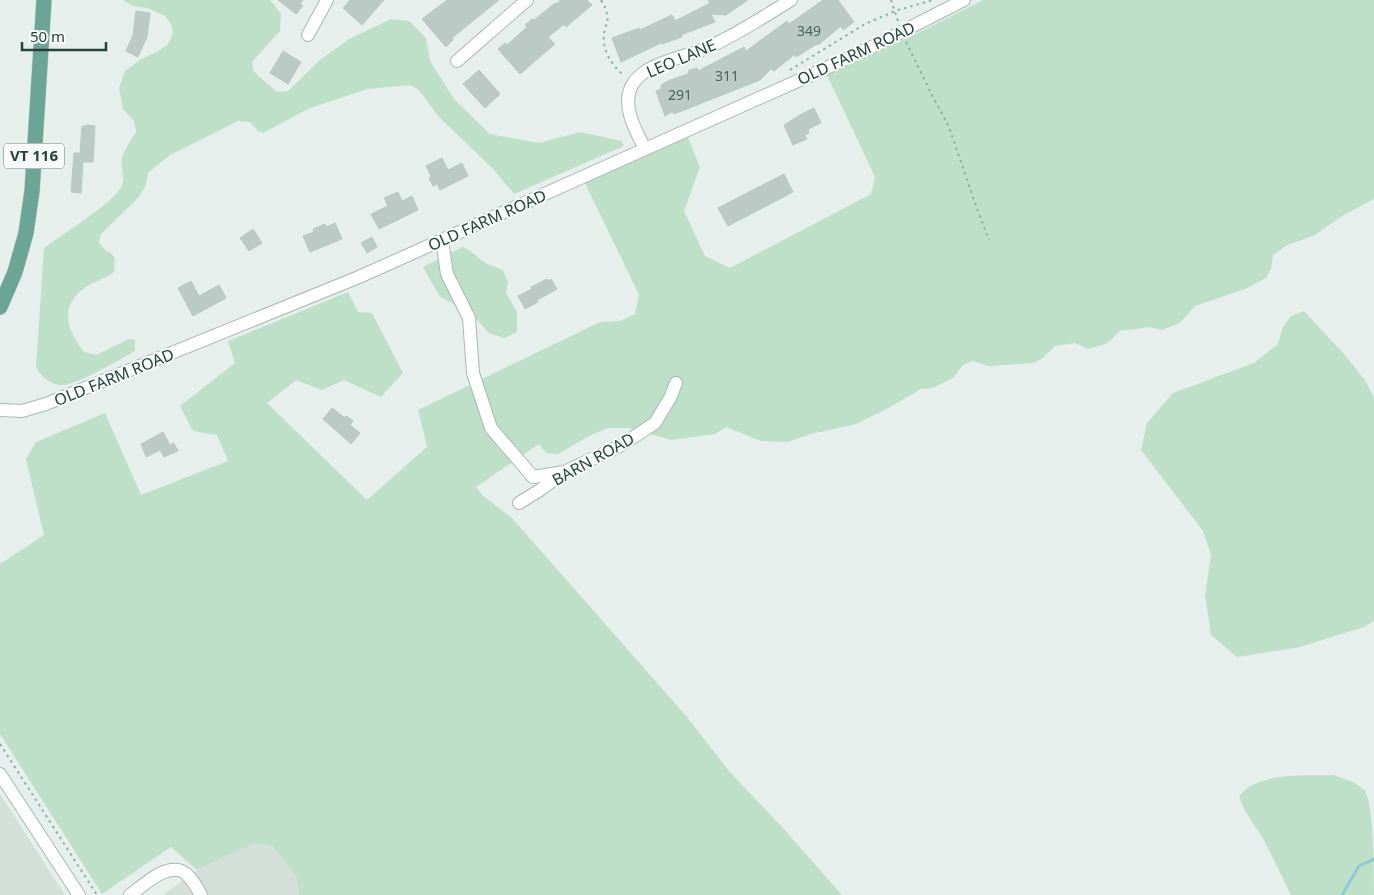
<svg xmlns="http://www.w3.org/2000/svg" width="1374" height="895" font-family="'Noto Sans',sans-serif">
<rect width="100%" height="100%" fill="#e6efeb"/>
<g fill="#d4dfda">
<polygon points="0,794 65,895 0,895"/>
<polygon points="252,844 272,845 296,877 299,895 163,895 197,870"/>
</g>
<g fill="#bfe0c8">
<path d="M123 0H270L281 14 280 31 252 62 254 72 277 92 288 91 320 60 349 39 391 19 409 21 426 38 430 61 454 99 490 134 539 143 580 132 622 141 624 146 514 194 493 169 438 116 418 89 409 85 368 89 308 109 263 133 258 131 250 122 238 121 170 155 148 173 145 187 138 198 101 234 99 242C107 258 118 246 114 272 105 279 95 281 86 287 58 306 67 330 84 352L96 355 129 339 135 340V351C120 359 75 387 60 385 49 384 40 375 36 367L44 248C60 236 111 204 120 189 127 177 120 171 122 159 124 149 131 141 136 132L134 121 123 109 119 88 125 71 141 59 157 52 168 44 173 33 171 24 165 16 147 8 133 6Z"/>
<polygon points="983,0 1374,0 1374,199 1342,216 1315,235 1287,245 1273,255 1271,269 1266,278 1245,289 1195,306 1180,323 1162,330 1150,327 1120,331 1106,344 1088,349 1075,343 1055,346 1043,358 1033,363 989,366 973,361 963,365 953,378 933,388 921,389 883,411 856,424 811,434 788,442 761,441 726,427 715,434 671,440 629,428 608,428 589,436 558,454 546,453 539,444 476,487 483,496 512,518 687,717 729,771 782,827 842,895 299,895 296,877 272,845 252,844 197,870 171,847 102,894 0,734 0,564 44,535 26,459 36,442 105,413 141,495 228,461 217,435 193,431 180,406 235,363 228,341 348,292 358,312 372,313 403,373 381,397 344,380 322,390 296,380 267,403 367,500 427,447 418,410 600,322 620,321 635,314 639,295 585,183 688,137 700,167 684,211 705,256 730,268 871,194 875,177 827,75 920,32"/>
<polygon points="462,247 469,250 485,263 503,270 508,282 506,293 517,312 517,332 505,338 489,333 469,311 440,297 423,267"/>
<polygon points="1304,311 1344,354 1365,380 1374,398 1374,621 1364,627 1300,647 1237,657 1211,635 1205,595 1211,555 1203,531 1141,450 1147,423 1173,393 1254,363 1278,344 1283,327 1291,316"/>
<path d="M1334 775C1344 779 1357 782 1365 791 1374 807 1374 872 1374 895H1291L1264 840 1244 809 1239 796C1260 771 1303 776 1334 775Z"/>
</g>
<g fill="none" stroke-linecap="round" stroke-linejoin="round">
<polyline stroke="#8ec9d4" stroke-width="3" points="1342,895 1359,866 1374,859"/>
</g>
<g fill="#bbcac4" stroke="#b8c9c2">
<polygon points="278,0 303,0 300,4 303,6 296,14"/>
<polygon points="350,0 384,0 362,25 343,8"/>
<polygon points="447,0 499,0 452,38 453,40 446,47 422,19"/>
<polygon points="561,0 587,0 592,5 566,27 564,24 548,37 555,44 520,74 498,49 505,43 507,45 527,27 525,25 532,19 534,20 555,3 556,4"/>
<polygon points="708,0 748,0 726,15 711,14 715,22 681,35 682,37 662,44 661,43 621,62 612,38 639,28 640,30 672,15 675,21 710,3"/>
<polygon points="823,0 838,0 854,22 843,30 841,26 818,45 817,44 796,57 794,55 774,71 771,69 760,80 674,114 672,112 665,116 656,91 661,89 661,85 670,80 688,74 689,70 697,68 698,71 744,47 746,51 787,21 789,24"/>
<polygon points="136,11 150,13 147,37 138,57 126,51 133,35"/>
<polygon points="283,51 301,62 288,84 270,73"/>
<polygon points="479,70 500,94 485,108 463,84"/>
<polygon points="814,108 821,123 808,129 809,133 805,135 807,139 793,145 784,125 800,115"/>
<polygon points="85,125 95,126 93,162 83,162 81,193 71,192 74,153 80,153 82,126 85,127"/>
<polygon points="442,158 448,170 462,163 468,176 440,190 437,184 433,186 429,178 431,176 426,166"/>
<polygon points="784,174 793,192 728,226 718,208"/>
<polygon points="398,192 402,201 412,196 418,210 379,229 371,214 388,206 384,198"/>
<polygon points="335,223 342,239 310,252 303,236 314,232 313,229 325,224 326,227"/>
<polygon points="253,229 262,243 249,251 240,238"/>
<polygon points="372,237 377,247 367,253 361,243"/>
<polygon points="547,279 548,281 551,279 557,289 537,300 538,302 525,309 518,296 532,289 531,287"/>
<polygon points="191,281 199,296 219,285 226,298 193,316 178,288"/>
<polygon points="332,408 345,418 346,416 353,421 350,425 360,433 351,444 323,419"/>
<polygon points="163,432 170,445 174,443 178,451 164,457 160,450 146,457 141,444"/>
</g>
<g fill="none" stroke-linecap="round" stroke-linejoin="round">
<g stroke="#a8b8b2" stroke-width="14">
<g id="minor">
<polyline points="308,35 327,0"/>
<polyline points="457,61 527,0"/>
<path d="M645 149C636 131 622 108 631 87 634 81 640 75 646 71 663 60 692 55 711 46 739 33 765 16 791 0"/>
<polyline points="442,240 447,274 469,318 473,373 491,428 533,477 564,472"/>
<polyline points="0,410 22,411 46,404 359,277 822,70 878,44 964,0"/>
<polyline points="519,503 540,490 564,472 620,446 655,423 670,398 676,383"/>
<polyline points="0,774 79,895"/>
<path d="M130 895C143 886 167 861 185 873 192 878 197 888 201 895"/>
</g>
</g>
<g stroke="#c2cac8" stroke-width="16">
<polyline id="major" points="0,307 15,272 26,233 32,191 44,0"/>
</g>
<g stroke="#86b3a5" stroke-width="2" stroke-dasharray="2.5 4" stroke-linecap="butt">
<path d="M601 0C615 24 602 22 604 42 605 57 615 67 624 76"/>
<polyline points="891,0 898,21"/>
<polyline points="906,42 932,95 949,127 975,203 989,240"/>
<polyline points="790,70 865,24 895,11 933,0"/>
<polyline points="0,744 97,895"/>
</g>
<use href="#minor" stroke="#fff" stroke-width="12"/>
<use href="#major" stroke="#6aa596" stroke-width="15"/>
</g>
<g text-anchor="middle" stroke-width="4" stroke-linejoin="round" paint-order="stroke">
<g font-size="14" fill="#4a645c">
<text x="809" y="36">349</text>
<text x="727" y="81">311</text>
<text x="680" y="100">291</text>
</g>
<rect fill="#f7fbf9" stroke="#637a73" stroke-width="1" x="4" y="143.5" width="60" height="25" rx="4"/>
<g font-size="15" font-weight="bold" fill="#24423a">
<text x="34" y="161">VT 116</text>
</g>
<g font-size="16" fill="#24423a" stroke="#f7fbf9">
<text transform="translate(856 53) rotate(-25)" y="6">OLD FARM ROAD</text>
<text transform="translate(681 58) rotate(-23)" y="6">LEO LANE</text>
<text transform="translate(487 220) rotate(-24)" y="6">OLD FARM ROAD</text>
<text transform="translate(114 377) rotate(-22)" y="6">OLD FARM ROAD</text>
<text transform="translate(593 459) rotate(-29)" y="6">BARN ROAD</text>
</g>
</g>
<path d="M22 42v8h84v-8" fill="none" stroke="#24423a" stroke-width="2.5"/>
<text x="30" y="42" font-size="15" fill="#24423a" stroke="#f7fbf9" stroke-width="4" paint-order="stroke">50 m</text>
</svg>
